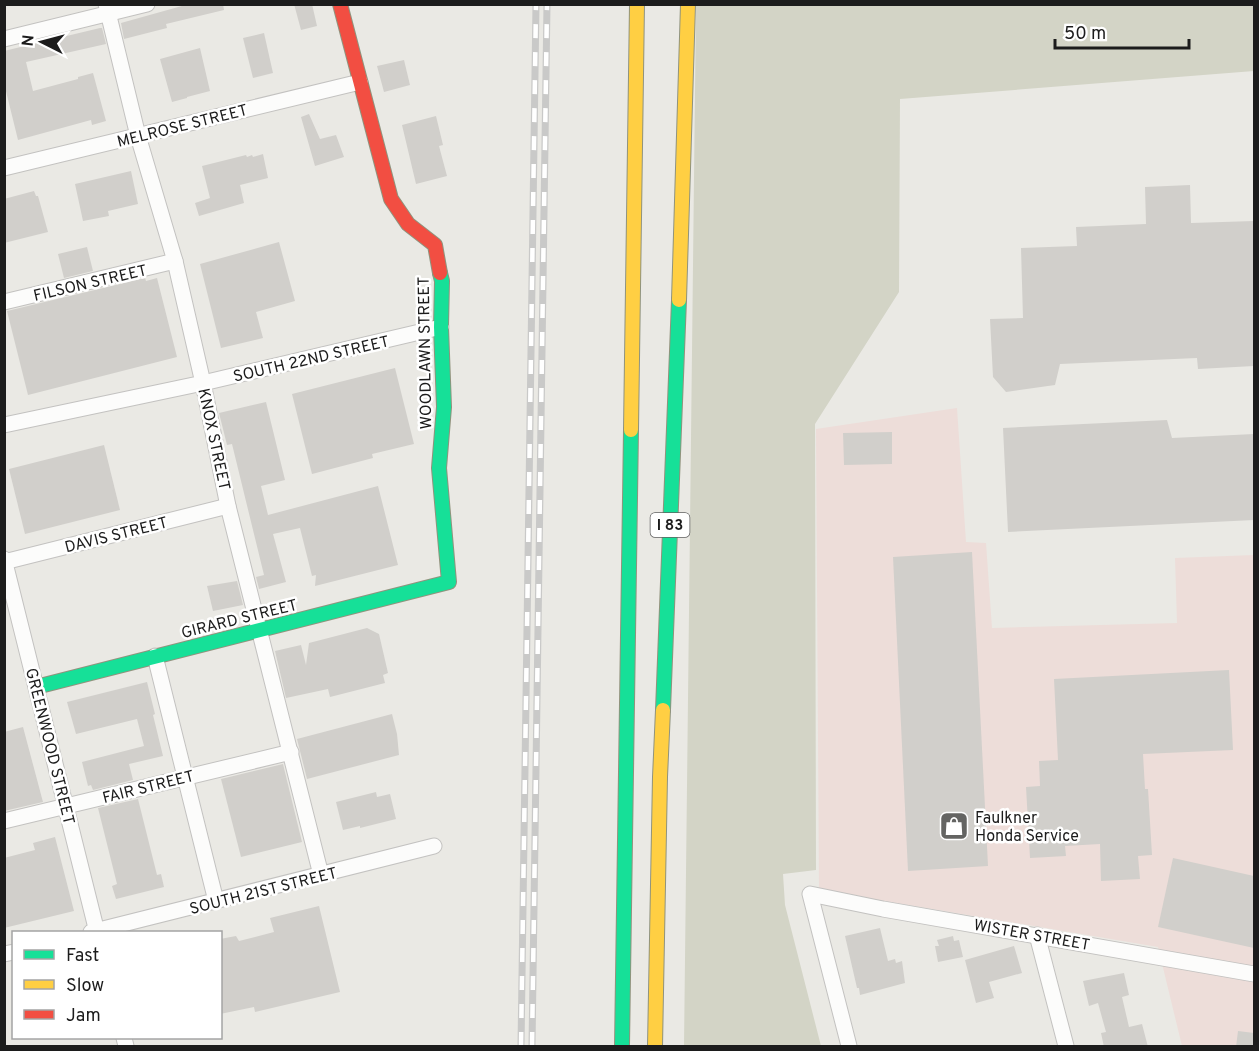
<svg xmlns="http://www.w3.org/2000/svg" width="1259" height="1051" font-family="Overpass,sans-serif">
<rect width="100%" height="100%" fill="#eae9e4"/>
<polygon fill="#edddd9" points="957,408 966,542 986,543 992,628 1177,623 1175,558 1254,555 1254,1046 1182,1046 1158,947 819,890 816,429"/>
<polygon fill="#d3d4c6" points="696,5 1254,5 1254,71 900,99 899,292 815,424 816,870 783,874 785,905 821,1046 684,1046"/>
<g fill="#d1cfcb">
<polygon points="189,4 223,4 224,10 166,24 167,28 124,39 121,23"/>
<polygon points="294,4 312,4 317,26 301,30"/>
<polygon points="100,28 102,28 106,44 26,62 33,91 78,79 78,77 93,73 106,121 92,125 91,120 18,140 4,83 4,51"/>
<polygon points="264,33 273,73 253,78 243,38"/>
<polygon points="200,48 210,91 187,97 187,98 172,102 160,59"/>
<polygon points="404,60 410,85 384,92 377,66"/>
<polygon points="309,114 320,139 336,135 344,157 315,166 301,117"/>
<polygon points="436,116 443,145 439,146 447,176 416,184 402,125"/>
<polygon points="263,154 268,178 240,185 244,203 199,216 195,203 210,198 202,166 246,155 247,157 252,155 253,157"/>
<polygon points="131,171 138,204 108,211 109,216 83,221 75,184"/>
<polygon points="1190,185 1191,223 1254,221 1254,366 1198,369 1197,358 1060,364 1055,385 1006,392 993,377 990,319 1023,318 1021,248 1077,246 1076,227 1146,224 1145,187"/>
<polygon points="34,191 36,196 38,196 48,232 4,243 4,199"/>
<polygon points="279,242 295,301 256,312 263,338 221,348 200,264"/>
<polygon points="87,247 93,271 64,278 58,254"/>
<polygon points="145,278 146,281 157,278 177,357 28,395 7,311"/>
<polygon points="395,368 414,444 372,454 373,458 312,474 292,394"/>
<polygon points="266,402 285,480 261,486 268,515 378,486 398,565 315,586 316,575 312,576 300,528 273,534 286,582 259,589 256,577 264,575 232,444 227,445 219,413"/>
<polygon points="1167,420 1172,438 1254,434 1254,520 1008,532 1003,428"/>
<polygon points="892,432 892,464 844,465 843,433"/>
<polygon points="104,445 120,510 25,534 9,469"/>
<polygon points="972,552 988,866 908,871 893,557"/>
<polygon points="237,581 243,605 213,611 207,586"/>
<polygon points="367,628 379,634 388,673 383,675 385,683 330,697 328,689 286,698 275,651 301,645 306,665 309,643"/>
<polygon points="1229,670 1233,750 1143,754 1145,789 1148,789 1152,855 1138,856 1140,879 1101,881 1100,844 1065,846 1066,856 1030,858 1026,787 1040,786 1039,761 1058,760 1054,679"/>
<polygon points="147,682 155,714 153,715 163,756 129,764 133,780 93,790 91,785 88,786 82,762 144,746 137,719 76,734 67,702"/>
<polygon points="392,714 397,734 399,755 307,779 297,739"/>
<polygon points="23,727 43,802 4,811 4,732"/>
<polygon points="283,764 302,842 241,857 221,779"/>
<polygon points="376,792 377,797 390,794 396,819 360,828 360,826 343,830 336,802"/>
<polygon points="138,799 157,875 161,874 164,887 116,899 112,886 117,884 98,808"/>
<polygon points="55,837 74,911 4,928 4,858 35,850 33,843"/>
<polygon points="1173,858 1254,876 1254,948 1158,927"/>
<polygon points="319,906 340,992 255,1012 254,1007 220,1014 220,939 236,936 239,941 274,932 270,918"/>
<polygon points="880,928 888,961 895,959 896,963 902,961 905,983 860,995 859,988 857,988 845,936"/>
<polygon points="953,936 954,941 959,940 963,957 938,962 935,946 939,946 937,940"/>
<polygon points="1014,946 1022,973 989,982 994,998 976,1003 965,960"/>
<polygon points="1124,973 1129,995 1122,997 1129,1027 1142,1024 1148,1047 1104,1047 1101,1033 1106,1032 1098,1003 1089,1006 1083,981"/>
<polygon points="1238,1031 1254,1033 1254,1047 1236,1047"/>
</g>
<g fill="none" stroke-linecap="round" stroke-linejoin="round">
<g stroke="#c3c2c0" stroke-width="17">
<g id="street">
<polyline points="106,4 138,136 175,261 203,383 228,506 321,875"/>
<polyline points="4,39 147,4"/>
<polyline points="4,168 360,82"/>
<polyline points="4,302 175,261"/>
<polyline points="4,425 203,383 441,327"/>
<polyline points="4,559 97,932"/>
<polyline points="4,562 228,506"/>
<polyline points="155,656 216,901"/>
<polyline points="4,821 291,752"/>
<polyline points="91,932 434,846"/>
<polyline points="1037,935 1066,1046"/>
<polyline points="4,954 14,952"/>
<polyline points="124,1038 126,1046"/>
<polyline points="849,1046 810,894 883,909 1254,974"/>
</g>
</g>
<g stroke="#90937d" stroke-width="16">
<g id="fast">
<polyline points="36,687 449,582 439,468 444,407 441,327 442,281 440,273"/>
<polyline points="663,710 679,300"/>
<polyline points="622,1046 631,430"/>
</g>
</g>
<g stroke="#90937d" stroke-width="16">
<g id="slow">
<polyline points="679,300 688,4"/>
<polyline points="631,430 637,4"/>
<polyline points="655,1046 660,777 663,710"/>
</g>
</g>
<g stroke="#90937d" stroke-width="16">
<polyline id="jam" points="340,4 391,199 408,224 435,245 440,273"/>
</g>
<use href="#street" stroke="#fcfcfb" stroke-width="15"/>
<use href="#fast" stroke="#16e098" stroke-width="14"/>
<use href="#slow" stroke="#ffcf43" stroke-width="14"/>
<use href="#jam" stroke="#f24e42" stroke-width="14"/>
<g stroke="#c9c9c8" stroke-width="7">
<g id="rail">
<polyline points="521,1046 536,4"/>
<polyline points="532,1046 547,4"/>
</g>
</g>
<use href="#rail" stroke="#fff" stroke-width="4.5" stroke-dasharray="14" stroke-linecap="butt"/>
</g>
<defs>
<g id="shop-square" transform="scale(1.5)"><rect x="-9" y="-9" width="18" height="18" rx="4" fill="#646462" stroke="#fff"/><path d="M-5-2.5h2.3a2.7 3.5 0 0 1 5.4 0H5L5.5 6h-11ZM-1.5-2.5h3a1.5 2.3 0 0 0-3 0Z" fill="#fff"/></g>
</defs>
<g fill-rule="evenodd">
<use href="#shop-square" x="954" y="826"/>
</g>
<g text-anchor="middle" stroke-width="5" stroke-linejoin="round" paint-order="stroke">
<rect fill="#fff" stroke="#606060" stroke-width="1.5" x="650.5" y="513" width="39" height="24" rx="4.5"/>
<g font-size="15" font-weight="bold" fill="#1c1c1c">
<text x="670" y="530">I 83</text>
</g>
<g font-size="16" fill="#1c1c1c" stroke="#fff">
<text transform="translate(182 125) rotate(-14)" y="6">MELROSE STREET</text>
<text transform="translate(90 282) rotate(-13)" y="6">FILSON STREET</text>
<text transform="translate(424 353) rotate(-91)" y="6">WOODLAWN STREET</text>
<text transform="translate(311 358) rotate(-13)" y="6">SOUTH 22ND STREET</text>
<text transform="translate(215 439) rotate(78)" y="6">KNOX STREET</text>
<text transform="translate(116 534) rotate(-14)" y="6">DAVIS STREET</text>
<text transform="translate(239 618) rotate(-14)" y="6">GIRARD STREET</text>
<text transform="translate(51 746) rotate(76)" y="6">GREENWOOD STREET</text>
<text transform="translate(148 786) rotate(-14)" y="6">FAIR STREET</text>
<text transform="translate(263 890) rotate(-14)" y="6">SOUTH 21ST STREET</text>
<text transform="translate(1032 934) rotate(10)" y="6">WISTER STREET</text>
</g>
<g font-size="16" fill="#1c1c1c" stroke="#fff" text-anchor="start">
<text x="975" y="823">Faulkner<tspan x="975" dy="18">Honda Service</tspan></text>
</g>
</g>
<rect width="1259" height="1051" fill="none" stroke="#1c1c1c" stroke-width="12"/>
<rect x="12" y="931" width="210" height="108" fill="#ffffff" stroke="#a4a4a4" stroke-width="1.5"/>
<rect x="24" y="950" width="30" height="9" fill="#16e098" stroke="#a4a4a4" stroke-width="1.5"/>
<text x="66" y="961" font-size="18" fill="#1c1c1c">Fast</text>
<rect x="24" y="980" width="30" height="9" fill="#ffcf43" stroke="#a4a4a4" stroke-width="1.5"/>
<text x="66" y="991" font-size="18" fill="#1c1c1c">Slow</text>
<rect x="24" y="1010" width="30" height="9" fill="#f24e42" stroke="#a4a4a4" stroke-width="1.5"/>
<text x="66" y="1021" font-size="18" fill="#1c1c1c">Jam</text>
<g transform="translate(42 42) rotate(276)" stroke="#ffffff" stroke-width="4.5" paint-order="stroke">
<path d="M0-4.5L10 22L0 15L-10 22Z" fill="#1c1c1c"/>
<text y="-9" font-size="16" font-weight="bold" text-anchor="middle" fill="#1c1c1c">N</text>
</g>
<path d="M1055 39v9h134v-9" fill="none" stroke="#1c1c1c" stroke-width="3"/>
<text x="1064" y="39" font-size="18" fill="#1c1c1c" stroke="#ffffff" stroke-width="4.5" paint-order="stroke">50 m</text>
</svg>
